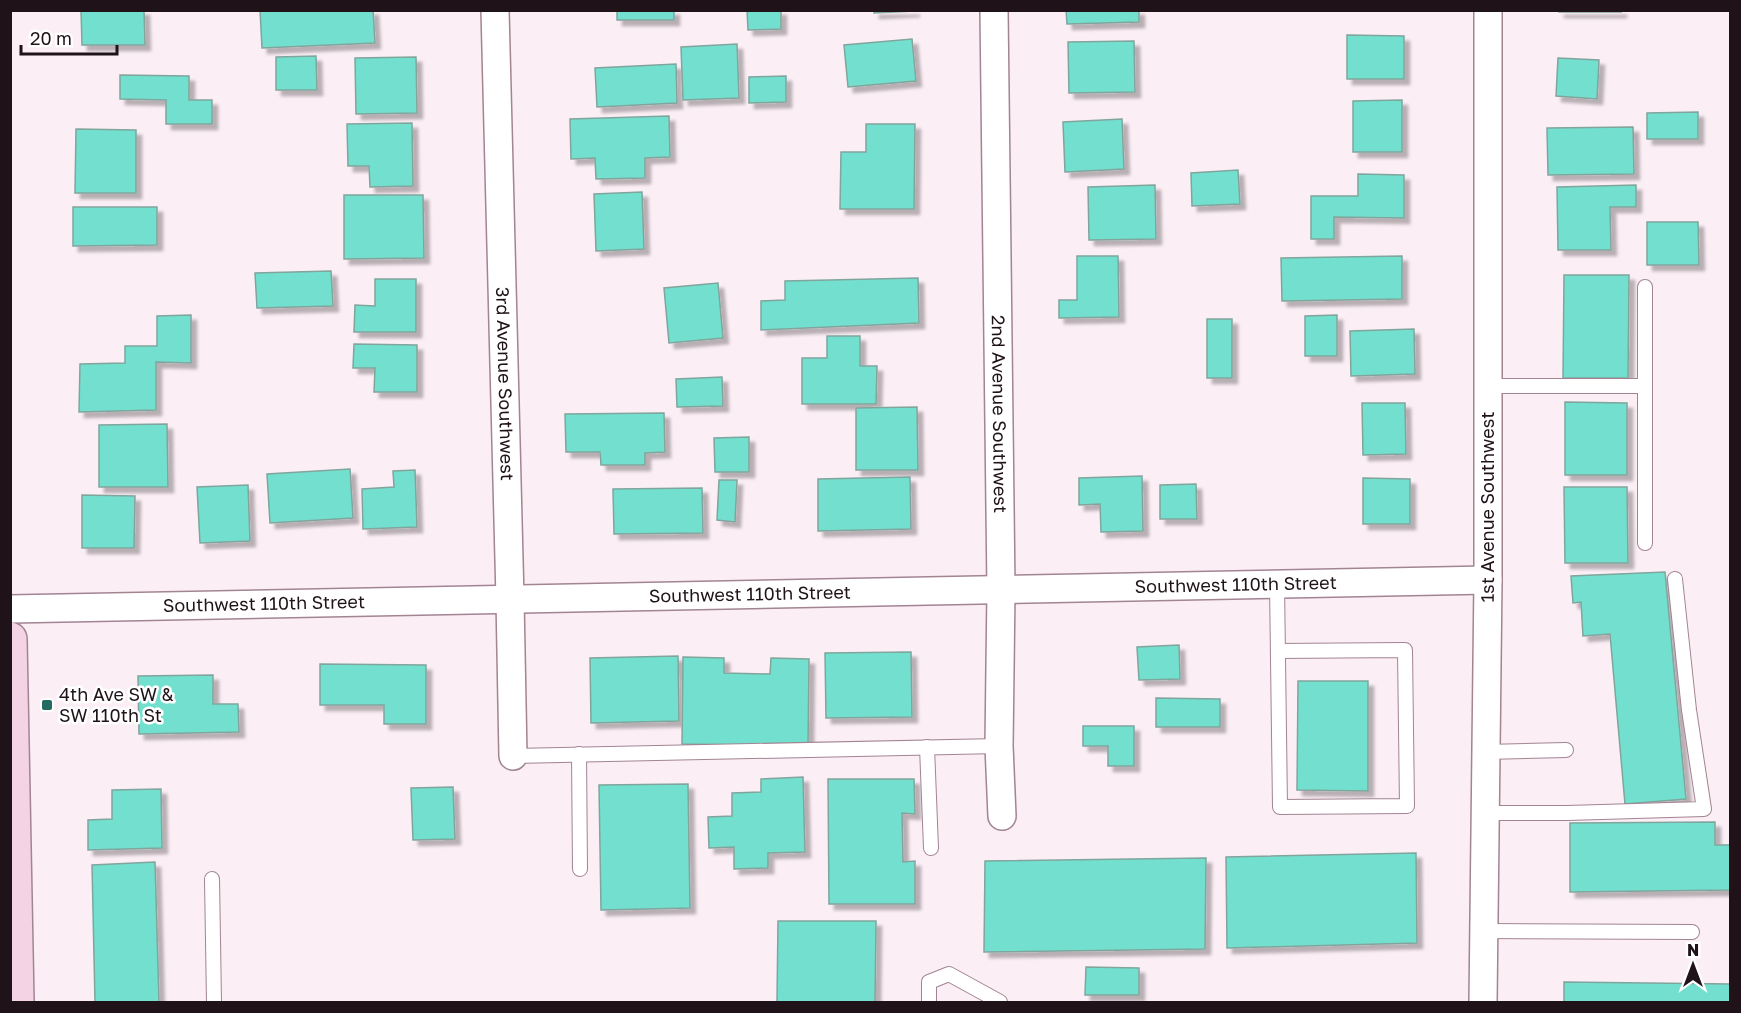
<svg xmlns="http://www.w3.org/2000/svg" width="1741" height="1013" font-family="'Golos Text',sans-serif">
<defs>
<filter id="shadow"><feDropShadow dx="5.5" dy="5.5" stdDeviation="1.5" flood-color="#0004"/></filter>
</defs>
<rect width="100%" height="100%" fill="#fbeef4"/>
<g fill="#73e0cf" stroke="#80a59d" stroke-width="1.5" filter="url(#shadow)">
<polygon points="81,10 144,10 145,45 82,45"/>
<polygon points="260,10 373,10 375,43 262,48"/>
<rect x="617" y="10" width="57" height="10"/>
<polygon points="747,10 781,10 781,29 748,30"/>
<polygon points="874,10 914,10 914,11 874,13"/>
<polygon points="1066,10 1139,10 1139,22 1067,24"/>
<rect x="1559" y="10" width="62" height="2"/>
<polygon points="1347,35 1404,36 1404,79 1347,79"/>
<polygon points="912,39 916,81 848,87 844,45"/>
<polygon points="1134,41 1135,92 1069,93 1068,42"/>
<polygon points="737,44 739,98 683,100 681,47"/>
<polygon points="316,56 317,90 276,90 276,57"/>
<polygon points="416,57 417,113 356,114 355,58"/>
<polygon points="1558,58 1599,60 1597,99 1556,96"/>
<polygon points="676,64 677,103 597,107 595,68"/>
<polygon points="120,75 189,76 189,100 212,100 212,124 166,124 166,100 120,99"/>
<polygon points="786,76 786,102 749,103 749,77"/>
<polygon points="1402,100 1402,152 1353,152 1353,101"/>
<polygon points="1698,112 1698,139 1647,139 1647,113"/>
<polygon points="669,116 670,157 645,158 645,178 596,179 595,158 571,159 570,119"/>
<polygon points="1122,119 1124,169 1065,172 1063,122"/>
<polygon points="412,123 413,186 370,187 369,166 348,166 347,124"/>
<polygon points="866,124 915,124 914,209 840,209 841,152 866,152"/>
<polygon points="1633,127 1634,174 1548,175 1547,128"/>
<polygon points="76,129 136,130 136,193 75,193"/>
<polygon points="1238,170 1240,204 1192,206 1191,173"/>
<polygon points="1358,174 1404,175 1404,218 1334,217 1334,239 1311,239 1311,196 1358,196"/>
<polygon points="1155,185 1156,239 1089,240 1088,187"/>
<polygon points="1636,185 1636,207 1610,207 1611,250 1558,250 1557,187"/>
<polygon points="642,192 644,249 596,251 594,194"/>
<polygon points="344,195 423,195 424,258 344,259"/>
<polygon points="73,207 157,207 157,245 73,246"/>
<polygon points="1647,222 1698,222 1699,265 1647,265"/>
<polygon points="1077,256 1118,256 1119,317 1059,318 1059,300 1077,300"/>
<polygon points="1402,256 1402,299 1282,301 1281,258"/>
<polygon points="331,271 333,306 257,308 255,273"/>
<polygon points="1564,275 1629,275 1628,378 1563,378"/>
<polygon points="918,278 919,323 761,330 761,301 785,300 785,281"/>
<polygon points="375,279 416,279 416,332 354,332 355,305 375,306"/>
<polygon points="718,283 723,338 669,343 664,288"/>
<polygon points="191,315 191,363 156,362 156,410 79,412 80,364 125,363 125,346 157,346 157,316"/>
<polygon points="1337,315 1337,356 1305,356 1305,316"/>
<rect x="1207" y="319" width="25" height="59"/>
<polygon points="1414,329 1415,374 1351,376 1350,331"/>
<polygon points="827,336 860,336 860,366 877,366 876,404 802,404 802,358 827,358"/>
<polygon points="354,344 417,345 417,392 374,392 375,368 353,368"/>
<polygon points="722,377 723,406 677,407 676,379"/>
<polygon points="1565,402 1627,403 1627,475 1565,475"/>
<polygon points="1362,403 1405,403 1406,454 1363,455"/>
<polygon points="917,407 918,470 856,470 856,408"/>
<polygon points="664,413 665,452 645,453 645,465 601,465 600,452 566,452 565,414"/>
<polygon points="167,424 168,487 99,487 99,425"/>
<polygon points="749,437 749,472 715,472 714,438"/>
<polygon points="350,469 353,518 270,523 267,474"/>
<polygon points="415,470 417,527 363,529 362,489 394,487 393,471"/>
<polygon points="1142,476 1143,531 1101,532 1100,504 1079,505 1079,478"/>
<polygon points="910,477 911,529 818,531 818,479"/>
<polygon points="1363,478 1410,479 1410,524 1363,524"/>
<polygon points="719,480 737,480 735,522 717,520"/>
<polygon points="1196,484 1197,519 1160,519 1160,485"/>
<polygon points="248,485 250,541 200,543 197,487"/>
<polygon points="1564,487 1627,487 1628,563 1565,563"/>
<polygon points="702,488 703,533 614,534 613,489"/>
<polygon points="82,495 135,496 134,548 82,548"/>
<polygon points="1665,572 1686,799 1625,804 1610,634 1583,636 1581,602 1573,603 1571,576"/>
<polygon points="1179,645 1180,679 1139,680 1137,647"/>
<polygon points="911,652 912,717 826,718 825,653"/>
<polygon points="678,656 679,721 591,723 590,658"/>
<polygon points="683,657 724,658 724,673 770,674 771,658 809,659 808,746 682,744"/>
<polygon points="320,664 426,665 426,724 384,724 384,705 320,705"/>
<polygon points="213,675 213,704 238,704 239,732 139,734 138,676"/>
<polygon points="1298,681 1368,681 1368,791 1297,790"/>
<polygon points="1156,698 1220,699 1220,727 1156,727"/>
<polygon points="1083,726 1134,726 1134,766 1108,766 1108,746 1083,746"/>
<polygon points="803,777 805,852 768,853 768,868 734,869 734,847 709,848 708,817 732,816 732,793 761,792 761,779"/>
<polygon points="828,779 914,779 915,814 902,813 903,862 915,861 915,904 829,904"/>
<polygon points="688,784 690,908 601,910 599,785"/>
<polygon points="453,787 455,839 413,840 411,788"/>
<polygon points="161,789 162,848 88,850 88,820 112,819 112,790"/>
<polygon points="1715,822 1715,845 1730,845 1730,890 1570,892 1570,823"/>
<polygon points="1416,853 1417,943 1227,948 1226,857"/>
<polygon points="1206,858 1205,949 984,952 985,861"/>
<polygon points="155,862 159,1002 95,1002 92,865"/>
<polygon points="778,921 876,921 875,1002 777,1002"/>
<polygon points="1086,967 1139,968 1139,995 1085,995"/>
<polygon points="1564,982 1730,984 1730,1002 1564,1002"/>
</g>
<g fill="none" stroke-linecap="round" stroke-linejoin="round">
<g stroke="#a28493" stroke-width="16">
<g id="lane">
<polyline points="1488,386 1645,386 1645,287"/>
<polyline points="1645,386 1645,543"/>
<polyline points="1277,584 1280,807 1407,806 1405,650 1278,651"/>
<polyline points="927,747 931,848"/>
<polyline points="1485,752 1566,750"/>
<polyline points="579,754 580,869"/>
<polyline points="513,756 999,746"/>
<polyline points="1485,813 1567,813 1704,809 1689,710 1675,579"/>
<polyline points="212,879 214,1002"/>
<polyline points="1484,931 1692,932"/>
<polyline points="929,1002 929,982 949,974 1000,1002"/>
</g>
</g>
<g stroke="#a28493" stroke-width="30">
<g id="street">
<path id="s1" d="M495 10 510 599 513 756"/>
<path id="s2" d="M994 10 1001 590 999 746 1002 816"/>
<path id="s3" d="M10 609 1488 580"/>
<path id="s4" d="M1483 1002 1488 580V10"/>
</g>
</g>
<g stroke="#a28493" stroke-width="36">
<polyline id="secondary" points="10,639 17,1002"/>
</g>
<use href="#lane" stroke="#fff" stroke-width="14"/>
<use href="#street" stroke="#fff" stroke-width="27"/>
<use href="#secondary" stroke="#f4d3e5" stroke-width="33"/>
</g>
<rect fill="#236a60" stroke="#fff" stroke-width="2" x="41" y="699" width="12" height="12" rx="3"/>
<g text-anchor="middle" stroke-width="5" stroke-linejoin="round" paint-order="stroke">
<g font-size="18" fill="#1f1319" stroke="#fff">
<text dy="6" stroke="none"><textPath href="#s1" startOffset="374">3rd Avenue Southwest</textPath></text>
<text dy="6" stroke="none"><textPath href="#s2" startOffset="404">2nd Avenue Southwest</textPath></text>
<text dy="6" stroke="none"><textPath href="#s4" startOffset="495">1st Avenue Southwest</textPath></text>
<text dy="6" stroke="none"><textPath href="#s3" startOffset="1226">Southwest 110th Street</textPath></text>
<text dy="6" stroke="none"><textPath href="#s3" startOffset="740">Southwest 110th Street</textPath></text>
<text dy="6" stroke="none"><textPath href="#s3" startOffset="254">Southwest 110th Street</textPath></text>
</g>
<g font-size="18" fill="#1f1319" stroke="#fff" text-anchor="start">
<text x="59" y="701">4th Ave SW &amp;<tspan x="59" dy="21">SW 110th St</tspan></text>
</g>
</g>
<rect width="1741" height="1013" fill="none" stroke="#1f1319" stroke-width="24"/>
<g transform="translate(1693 965)" stroke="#ffffff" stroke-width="4.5" paint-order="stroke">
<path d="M0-4.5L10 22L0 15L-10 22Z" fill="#1f1319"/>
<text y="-9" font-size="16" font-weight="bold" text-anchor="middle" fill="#1f1319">N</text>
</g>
<path d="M21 45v9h96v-9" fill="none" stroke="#1f1319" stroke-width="3"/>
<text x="30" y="45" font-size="18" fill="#1f1319" stroke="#ffffff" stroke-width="4.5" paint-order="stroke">20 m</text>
</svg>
